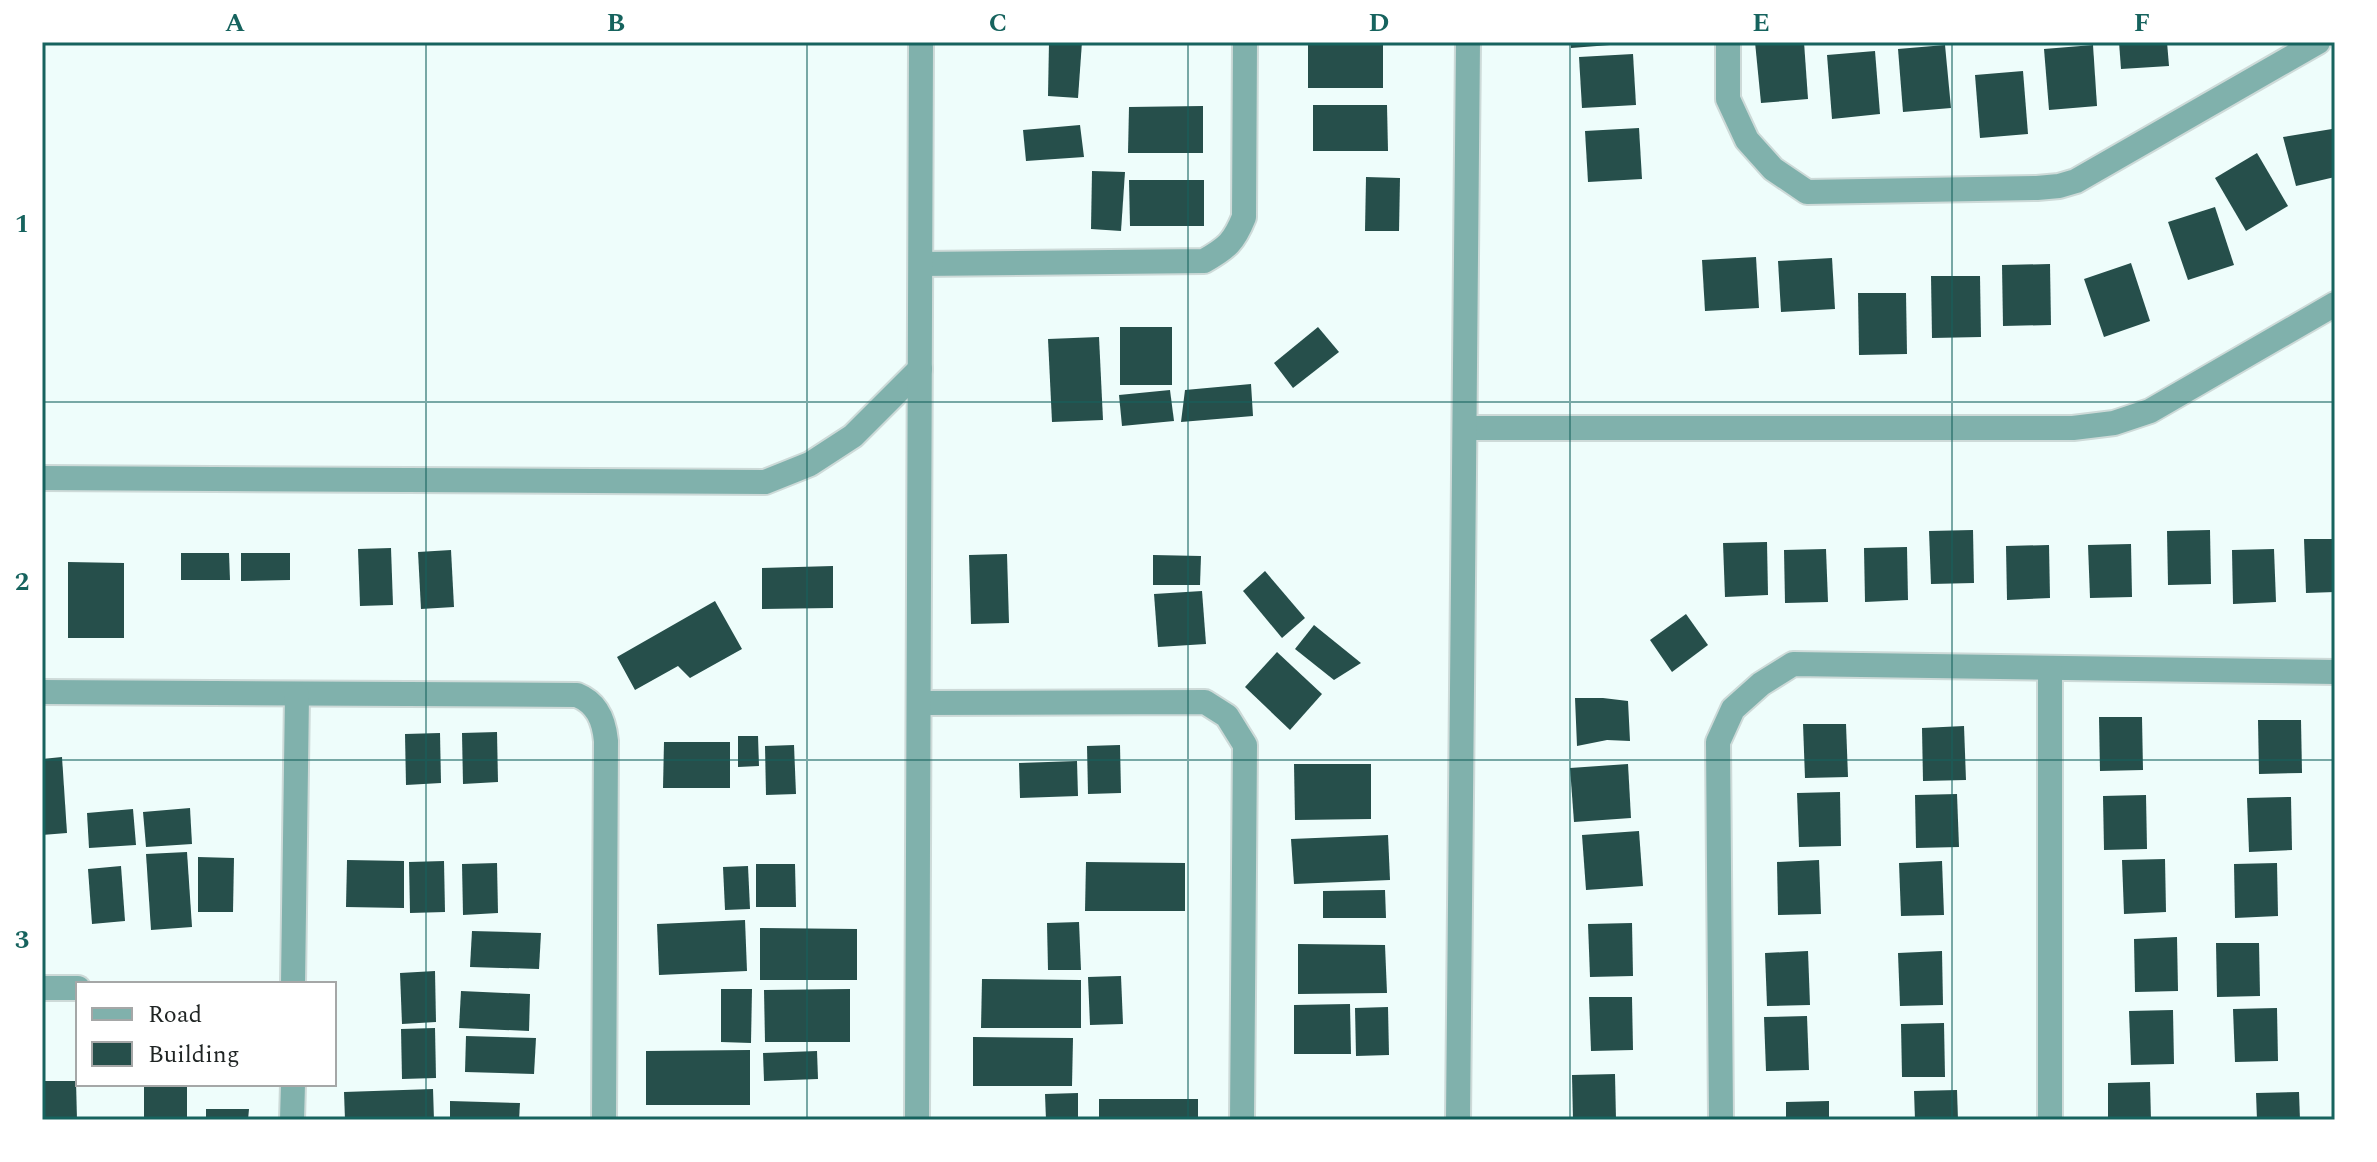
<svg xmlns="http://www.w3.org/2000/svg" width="2377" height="1162" font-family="Spectral,serif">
<rect width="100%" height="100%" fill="#eefdfb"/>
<g fill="#264f4b">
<polygon points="1049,42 1082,42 1078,98 1048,96"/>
<rect x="1308" y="42" width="75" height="46"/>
<polygon points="1571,42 1623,42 1623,44 1571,48"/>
<polygon points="1755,42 1804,42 1808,99 1761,103"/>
<polygon points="2119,42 2167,42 2169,66 2121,69"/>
<polygon points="1945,45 1951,108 1903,112 1898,49"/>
<polygon points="2093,45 2097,106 2049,110 2044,49"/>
<polygon points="1875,51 1880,114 1832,119 1827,55"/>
<polygon points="1633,54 1636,105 1582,108 1579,57"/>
<polygon points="2023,71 2028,134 1980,138 1975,75"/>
<polygon points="1313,105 1387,105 1388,151 1313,151"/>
<polygon points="1203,106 1203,153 1128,153 1129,107"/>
<polygon points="1080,125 1084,157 1026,161 1023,130"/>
<polygon points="1639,128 1642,179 1588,182 1585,131"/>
<polygon points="2332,129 2335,140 2335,177 2296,186 2283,137"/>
<polygon points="2257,153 2288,206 2246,231 2215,178"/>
<polygon points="1092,171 1125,172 1121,231 1091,229"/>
<polygon points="1366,177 1400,178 1399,231 1365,231"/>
<polygon points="1129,180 1204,180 1204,226 1130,226"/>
<polygon points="2215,207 2234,265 2188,280 2168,222"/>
<polygon points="1756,257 1759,308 1705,311 1702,260"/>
<polygon points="1832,258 1835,309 1781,312 1778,261"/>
<polygon points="2131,263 2150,321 2104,337 2084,279"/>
<polygon points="2050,264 2051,325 2003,326 2002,265"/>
<polygon points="1931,276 1980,276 1981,337 1932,338"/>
<polygon points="1858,293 1906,293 1907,354 1859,355"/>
<rect x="1120" y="327" width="52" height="58"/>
<polygon points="1318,327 1339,352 1293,388 1274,363"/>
<polygon points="1099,337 1103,420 1052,422 1048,339"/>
<polygon points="1251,384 1253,416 1181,422 1185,390"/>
<polygon points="1170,390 1174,421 1122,426 1119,395"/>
<polygon points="1973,530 1974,583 1931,584 1929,531"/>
<polygon points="2210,530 2211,584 2168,585 2167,531"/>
<polygon points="2304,539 2335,539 2335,592 2306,593"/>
<polygon points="1767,542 1768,595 1725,597 1723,543"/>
<polygon points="2131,544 2132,597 2090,598 2088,545"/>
<polygon points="2049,545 2050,598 2007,600 2006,546"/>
<polygon points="1907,547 1908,600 1865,602 1864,548"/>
<polygon points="391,548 393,605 360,606 358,549"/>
<polygon points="1826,549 1828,602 1785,603 1784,550"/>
<polygon points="2274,549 2276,602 2233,604 2232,550"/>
<polygon points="451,550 454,607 421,609 418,552"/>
<polygon points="181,553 229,553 230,580 181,580"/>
<polygon points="241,553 290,553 290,580 241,581"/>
<polygon points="1007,554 1009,623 971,624 969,555"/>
<polygon points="1153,555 1201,556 1200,585 1153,585"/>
<polygon points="68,562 124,563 124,638 68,638"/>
<polygon points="833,566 833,608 762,609 762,568"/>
<polygon points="1265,571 1305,618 1282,638 1243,591"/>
<polygon points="1202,591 1206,644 1158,647 1154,594"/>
<polygon points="715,601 742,649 690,678 678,666 635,690 617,657"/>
<polygon points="1686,614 1708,645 1672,672 1650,640"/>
<polygon points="1314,625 1361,663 1334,680 1295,649"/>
<polygon points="1277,652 1322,694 1290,730 1245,687"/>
<polygon points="1575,698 1603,698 1628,701 1630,741 1607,740 1577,746"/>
<polygon points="2099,717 2142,717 2143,770 2100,771"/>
<polygon points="2258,720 2301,720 2302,773 2259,774"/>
<polygon points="1803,724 1846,724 1848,777 1805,778"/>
<polygon points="1964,726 1966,780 1923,781 1922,728"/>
<polygon points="497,732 498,782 463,784 462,733"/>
<polygon points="440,733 441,783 406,785 405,734"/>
<polygon points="738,736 758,736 759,766 738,767"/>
<polygon points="664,742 730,742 730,788 663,788"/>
<polygon points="794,745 796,794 766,795 765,746"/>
<polygon points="1120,745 1121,793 1088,794 1087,746"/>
<polygon points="62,757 67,833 42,835 42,759"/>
<polygon points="1077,761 1078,796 1020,798 1019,763"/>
<polygon points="1294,764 1371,764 1371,819 1295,820"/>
<polygon points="1628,764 1631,818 1574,822 1570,768"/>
<polygon points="1840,792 1841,846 1799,847 1797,793"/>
<polygon points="1957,794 1959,847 1916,848 1915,795"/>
<polygon points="2146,795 2147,849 2104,850 2103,796"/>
<polygon points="2291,797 2292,850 2249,852 2247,798"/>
<polygon points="190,808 192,844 146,847 143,812"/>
<polygon points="133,809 136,845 89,848 87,813"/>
<polygon points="1639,831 1643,886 1586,890 1582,835"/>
<polygon points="1388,835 1390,880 1294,884 1291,839"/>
<polygon points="187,852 192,927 151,930 146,854"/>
<polygon points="198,857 234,858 233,912 198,912"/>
<polygon points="2165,859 2166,912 2124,914 2122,860"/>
<polygon points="347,860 404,861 404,908 346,907"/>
<polygon points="1819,860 1821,914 1778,915 1777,862"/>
<polygon points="444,861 445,912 410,913 409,862"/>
<polygon points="1942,861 1944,915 1901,916 1899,863"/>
<polygon points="1086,862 1185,863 1185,911 1085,911"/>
<polygon points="497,863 498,913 463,915 462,864"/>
<polygon points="2277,863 2278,916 2235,918 2234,864"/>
<polygon points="756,864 795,864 796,907 756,907"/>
<polygon points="121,866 125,921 92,924 88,869"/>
<polygon points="748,866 750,909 725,910 723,867"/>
<polygon points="1385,890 1386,918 1323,918 1323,891"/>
<polygon points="745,920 747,971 659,975 657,924"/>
<polygon points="1079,922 1081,970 1048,970 1047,923"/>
<polygon points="1632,923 1633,976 1590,977 1588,924"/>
<polygon points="760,928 857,929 857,980 760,980"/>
<polygon points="472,931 541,933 539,969 470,967"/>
<polygon points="2177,937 2178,991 2135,992 2134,939"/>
<polygon points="2216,943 2259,943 2260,996 2217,997"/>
<polygon points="1298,944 1385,945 1387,993 1298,994"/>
<polygon points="1808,951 1810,1005 1767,1006 1765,953"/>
<polygon points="1942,951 1943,1005 1900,1006 1898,953"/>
<polygon points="435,971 436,1022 402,1024 400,973"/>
<polygon points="1121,976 1123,1024 1090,1025 1088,977"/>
<polygon points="982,979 1081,980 1081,1028 981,1028"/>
<polygon points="721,989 752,989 751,1043 721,1042"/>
<polygon points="850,989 850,1042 765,1042 764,990"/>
<polygon points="461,991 530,994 529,1031 459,1028"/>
<polygon points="1589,997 1632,997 1633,1050 1591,1051"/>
<polygon points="1350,1004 1351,1054 1294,1054 1294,1005"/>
<polygon points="1388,1007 1389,1055 1356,1056 1355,1008"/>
<polygon points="2277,1008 2278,1061 2235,1062 2233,1009"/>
<polygon points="2173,1010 2174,1064 2131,1065 2129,1011"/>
<polygon points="1807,1016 1809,1070 1766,1071 1764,1017"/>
<polygon points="1944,1023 1945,1077 1902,1077 1901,1024"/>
<polygon points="435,1028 436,1078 402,1079 401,1029"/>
<polygon points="466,1036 536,1038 534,1074 465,1072"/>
<polygon points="973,1037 1073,1038 1072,1086 973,1086"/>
<polygon points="750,1050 750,1105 646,1105 646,1051"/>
<polygon points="817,1051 818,1079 764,1081 763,1053"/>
<polygon points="1615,1074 1616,1120 1573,1120 1572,1075"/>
<polygon points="43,1081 76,1081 77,1120 43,1120"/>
<polygon points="2150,1082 2151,1120 2108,1120 2108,1083"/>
<rect x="144" y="1084" width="43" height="36"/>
<polygon points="433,1089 434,1120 345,1120 344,1092"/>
<polygon points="1957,1090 1958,1120 1915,1120 1914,1091"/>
<polygon points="2299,1092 2300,1120 2257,1120 2256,1093"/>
<polygon points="1078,1093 1078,1120 1046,1120 1045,1094"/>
<rect x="1099" y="1099" width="99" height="21"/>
<polygon points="450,1101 520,1103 519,1120 450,1120"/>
<polygon points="1829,1101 1829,1120 1786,1120 1786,1102"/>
<polygon points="206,1109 249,1109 248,1120 206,1120"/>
</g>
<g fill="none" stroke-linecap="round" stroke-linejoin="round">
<g stroke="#cddad8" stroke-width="28">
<g id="street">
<polyline points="1728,42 1728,99 1747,140 1773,169 1807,192 2037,188 2059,186 2076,181 2318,42"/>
<path d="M921 264 1204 261C1227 248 1234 242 1244 217L1245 42"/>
<polyline points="1466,428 2073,428 2114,423 2150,411 2335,304"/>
<polyline points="42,478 765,482 810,464 853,436 920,369"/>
<path d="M42 692 577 695C597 703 604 720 606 741L604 1120"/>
<polyline points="919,703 1205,702 1227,716 1245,745 1242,1120"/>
<polyline points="293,984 297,695"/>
<polyline points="42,988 78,988"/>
<polyline points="292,1120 293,1084"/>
<polyline points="917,1120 921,42"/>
<polyline points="1458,1120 1468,42"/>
<polyline points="1721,1120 1718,742 1733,709 1761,684 1793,664 2335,672"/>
<polyline points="2050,1120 2050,669"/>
</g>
</g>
<use href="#street" stroke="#80b1ac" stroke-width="24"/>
</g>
<path fill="none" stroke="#16635e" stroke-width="2" stroke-opacity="0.55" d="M426 42V1120M807 42V1120M1188 42V1120M1570 42V1120M1952 42V1120M42 402H2335M42 760H2335"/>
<rect width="2377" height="1162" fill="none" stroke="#ffffff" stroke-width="88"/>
<rect x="76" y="982" width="260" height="104" fill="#ffffff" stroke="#a5a7a7" stroke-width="2"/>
<rect x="92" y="1008" width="40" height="12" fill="#80b1ac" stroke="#a5a7a7" stroke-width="2"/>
<text x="148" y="1022" font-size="24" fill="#1f2423">Road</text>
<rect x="92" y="1042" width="40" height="24" fill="#264f4b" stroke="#a5a7a7" stroke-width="2"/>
<text x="148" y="1062" font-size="24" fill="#1f2423">Building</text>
<rect x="44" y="44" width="2289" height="1074" fill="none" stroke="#16635e" stroke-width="3"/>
<g font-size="26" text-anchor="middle" font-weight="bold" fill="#16635e">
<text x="235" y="31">A</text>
<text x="616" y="31">B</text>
<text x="998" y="31">C</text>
<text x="1379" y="31">D</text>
<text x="1761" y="31">E</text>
<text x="2142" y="31">F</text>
<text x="22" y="232">1</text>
<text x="22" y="590">2</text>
<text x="22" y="948">3</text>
</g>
</svg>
